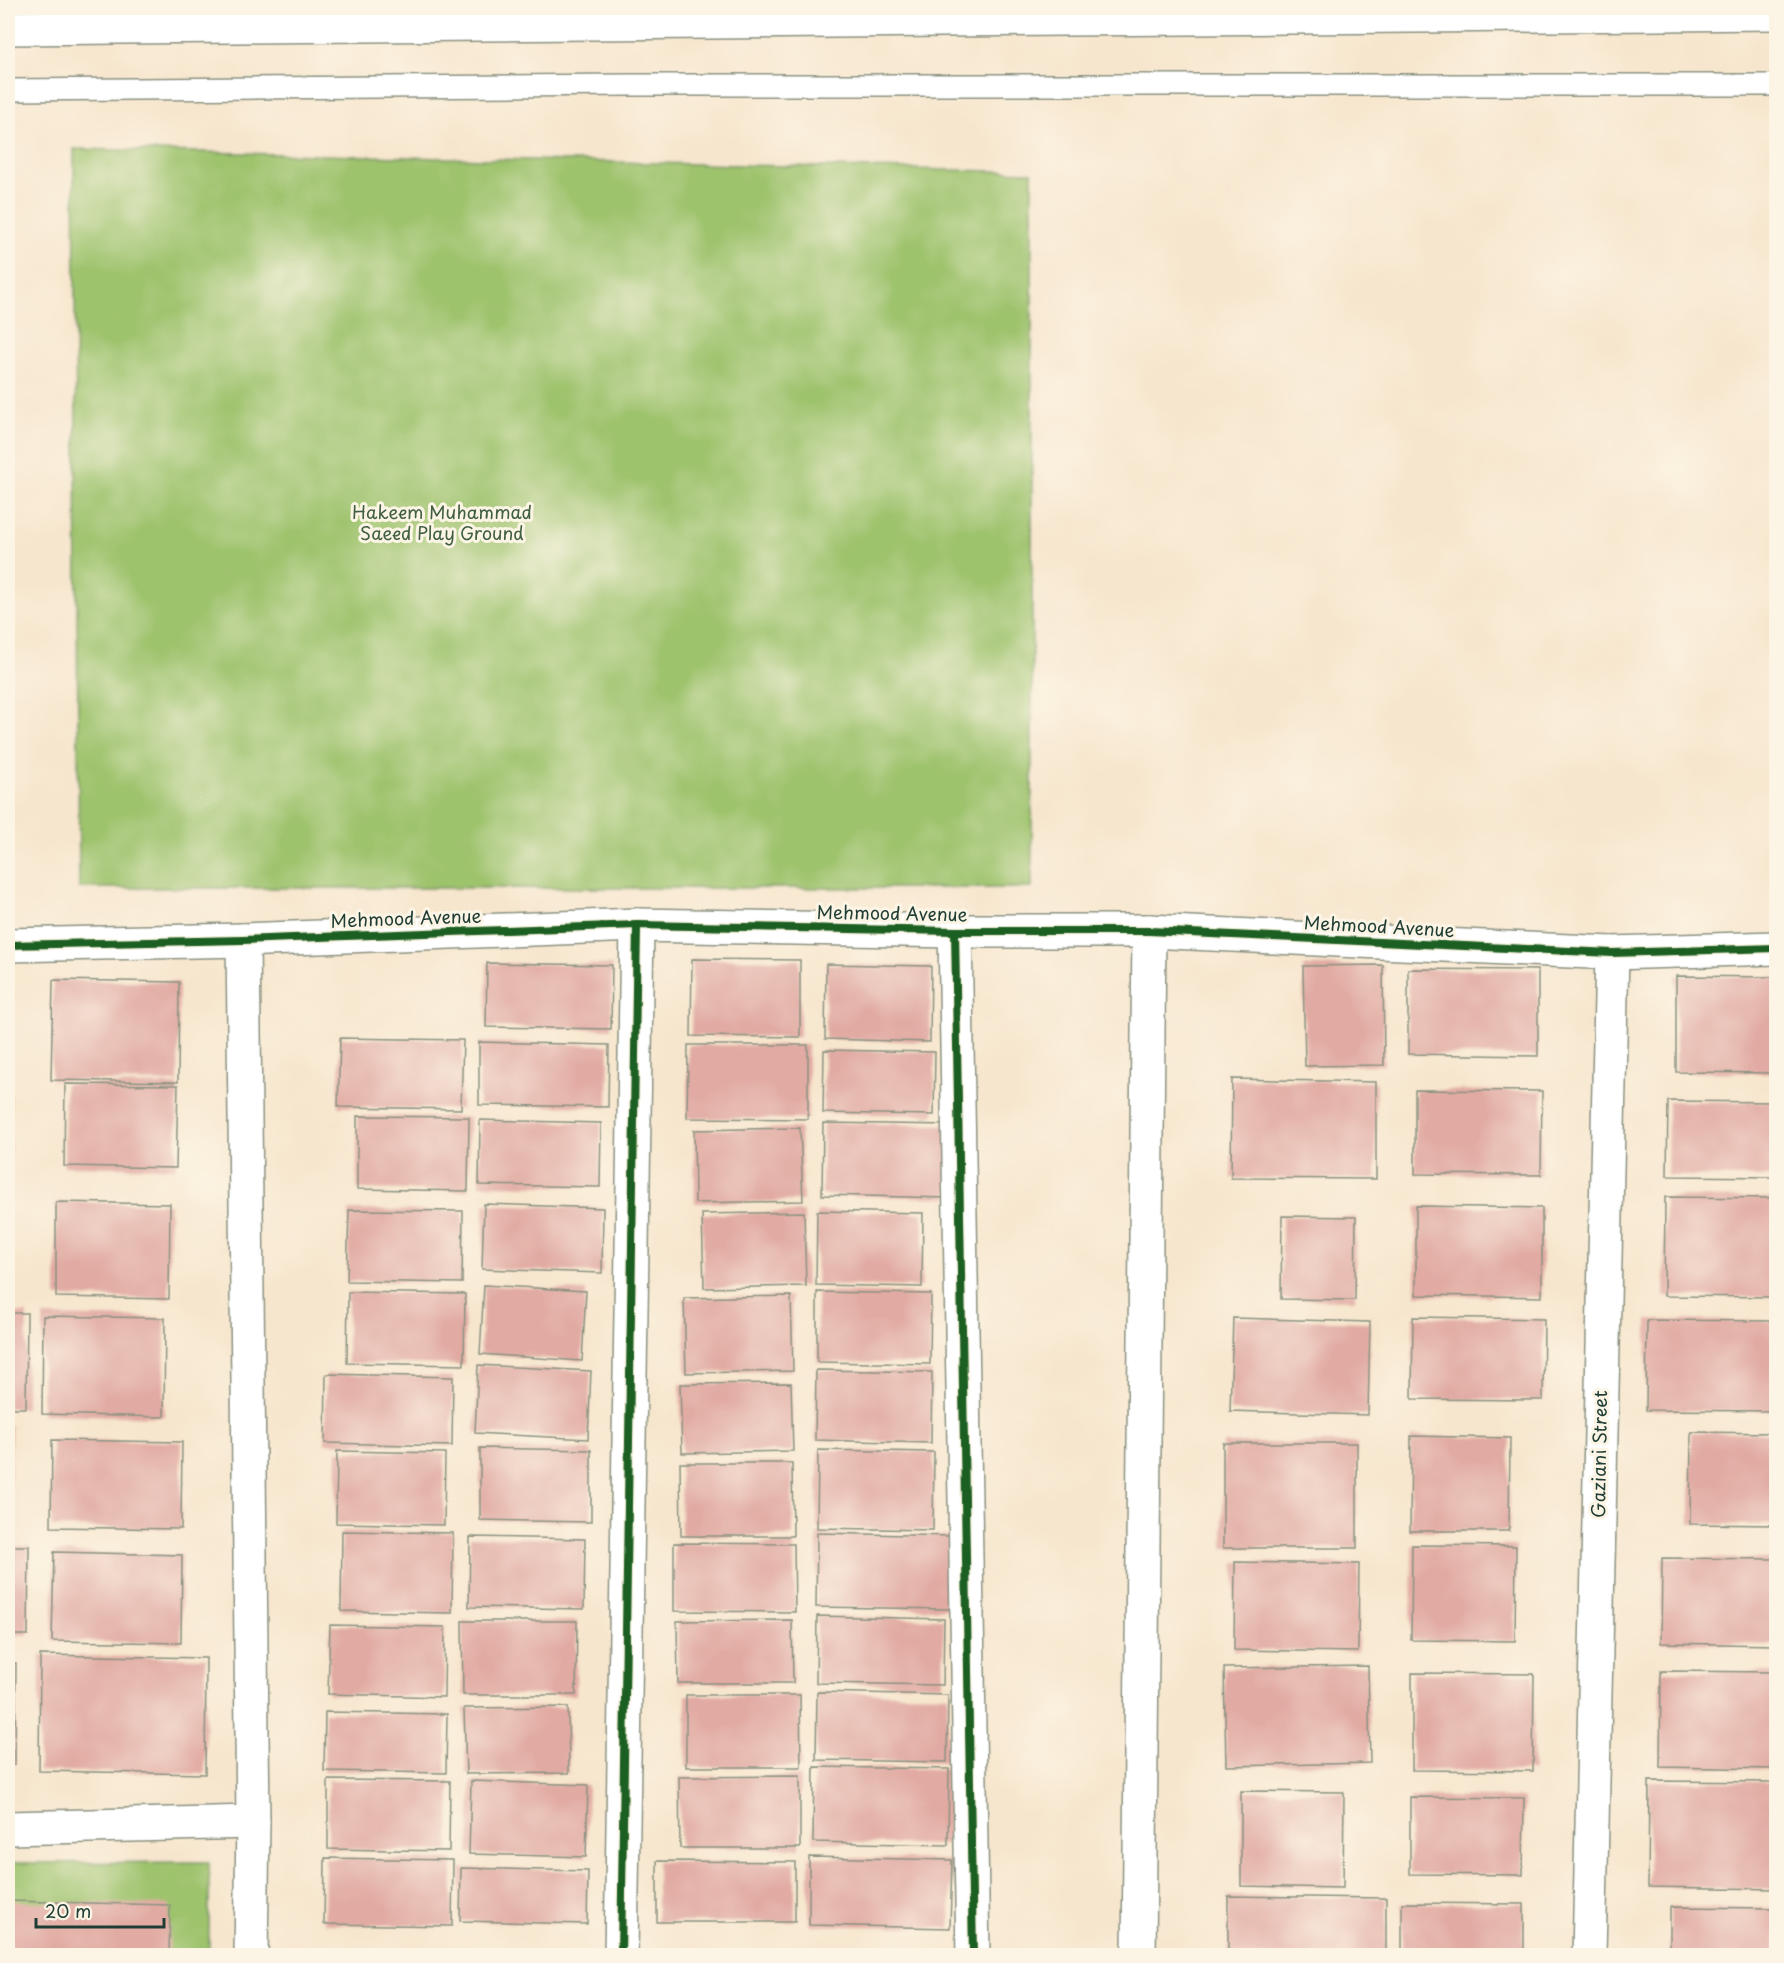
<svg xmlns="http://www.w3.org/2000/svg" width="1784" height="1963" font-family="'Playpen Sans',sans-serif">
<rect width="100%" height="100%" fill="#fcf5e5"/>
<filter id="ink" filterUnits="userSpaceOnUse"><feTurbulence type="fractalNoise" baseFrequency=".0167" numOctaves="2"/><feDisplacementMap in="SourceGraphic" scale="12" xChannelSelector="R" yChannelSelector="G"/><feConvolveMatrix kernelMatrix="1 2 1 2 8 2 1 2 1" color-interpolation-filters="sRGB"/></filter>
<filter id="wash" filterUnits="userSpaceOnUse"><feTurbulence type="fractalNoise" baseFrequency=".008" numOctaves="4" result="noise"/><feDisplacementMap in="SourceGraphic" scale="24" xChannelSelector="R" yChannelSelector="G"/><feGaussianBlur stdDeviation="1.35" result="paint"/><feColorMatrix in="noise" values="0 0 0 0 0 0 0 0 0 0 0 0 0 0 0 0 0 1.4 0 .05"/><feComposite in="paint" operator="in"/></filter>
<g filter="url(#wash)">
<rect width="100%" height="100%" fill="#f7e6ce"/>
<g fill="#9ec36d" stroke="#5e8050" stroke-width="1.5">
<polygon points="74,149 1032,172 1032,888 79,888"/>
<polygon points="209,1862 209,1955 8,1955 8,1863"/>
</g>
<g id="blocks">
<g fill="#e1aaa3">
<polygon points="692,959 800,960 800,1037 691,1036"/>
<polygon points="487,963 612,965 611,1029 486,1027"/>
<polygon points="826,964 931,966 930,1042 825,1039"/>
<polygon points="1383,965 1384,1065 1305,1066 1303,966"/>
<polygon points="1408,969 1538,970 1538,1056 1408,1054"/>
<polygon points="1676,976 1776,977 1776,1073 1676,1072"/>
<polygon points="53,980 179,982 178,1082 51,1080"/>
<polygon points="8,987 13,987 11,1081 8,1081"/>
<polygon points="340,1038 463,1040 461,1109 338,1107"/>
<polygon points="479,1042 609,1045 608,1107 479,1105"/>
<polygon points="688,1045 808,1045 808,1119 687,1118"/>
<polygon points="824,1050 935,1052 934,1115 823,1113"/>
<polygon points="1232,1079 1376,1082 1376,1179 1231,1178"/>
<polygon points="65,1084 178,1085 176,1168 64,1166"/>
<polygon points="1415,1090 1542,1091 1541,1175 1415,1174"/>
<polygon points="8,1094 11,1095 10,1194 8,1194"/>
<polygon points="1668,1101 1776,1102 1776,1177 1667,1176"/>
<polygon points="357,1116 469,1117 468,1191 357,1189"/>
<polygon points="480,1120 601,1123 600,1187 479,1185"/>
<polygon points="823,1123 950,1125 948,1198 822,1195"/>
<polygon points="800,1128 803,1201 695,1203 694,1130"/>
<polygon points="1665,1197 1776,1198 1776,1297 1664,1296"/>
<polygon points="56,1202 170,1204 169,1299 56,1297"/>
<polygon points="484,1204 603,1208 602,1273 482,1269"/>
<polygon points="1416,1206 1542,1208 1542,1297 1416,1295"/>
<polygon points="349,1210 463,1211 462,1283 347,1281"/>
<polygon points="817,1211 923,1213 922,1287 816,1285"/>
<polygon points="804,1212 806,1286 704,1288 702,1214"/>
<polygon points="1282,1216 1356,1217 1355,1300 1281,1299"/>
<polygon points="484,1285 586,1291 582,1361 480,1354"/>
<polygon points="348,1292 465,1294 464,1365 347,1363"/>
<polygon points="817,1292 931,1294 930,1364 817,1362"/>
<polygon points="791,1296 793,1371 686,1373 684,1298"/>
<polygon points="8,1313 27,1313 26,1408 8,1408"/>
<polygon points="43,1316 165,1318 164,1417 42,1414"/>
<polygon points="1413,1317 1544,1319 1543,1400 1412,1399"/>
<polygon points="1233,1318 1370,1322 1368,1415 1230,1411"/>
<polygon points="1647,1320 1776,1321 1776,1411 1646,1410"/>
<polygon points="478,1365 591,1371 588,1439 475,1433"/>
<polygon points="816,1370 932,1372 931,1443 815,1440"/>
<polygon points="326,1374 453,1377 452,1446 325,1443"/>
<polygon points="791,1383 793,1451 682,1453 680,1384"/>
<polygon points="8,1426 11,1426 10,1528 8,1528"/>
<polygon points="1691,1432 1776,1433 1776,1525 1690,1524"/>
<polygon points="1411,1436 1510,1438 1509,1531 1410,1531"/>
<polygon points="52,1440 182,1442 181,1529 51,1527"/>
<rect x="1223" y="1443" width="134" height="105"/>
<polygon points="480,1448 591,1450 591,1522 480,1520"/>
<polygon points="818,1450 934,1452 933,1530 817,1528"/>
<polygon points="337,1451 445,1453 444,1525 336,1523"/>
<polygon points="680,1463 792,1463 793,1536 681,1536"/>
<polygon points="342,1531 453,1533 452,1613 341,1611"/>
<polygon points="817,1533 951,1536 950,1609 816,1607"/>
<polygon points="470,1537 585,1539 584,1609 469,1607"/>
<polygon points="674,1543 794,1544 795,1612 674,1611"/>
<polygon points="1412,1545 1516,1546 1515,1641 1411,1640"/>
<polygon points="8,1546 29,1546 28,1635 8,1635"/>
<polygon points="54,1552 182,1555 181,1643 52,1641"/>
<polygon points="1662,1558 1776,1559 1776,1645 1661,1643"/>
<polygon points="1235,1562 1359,1564 1358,1652 1234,1650"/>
<polygon points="817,1616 944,1619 943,1685 816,1683"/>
<polygon points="792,1620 793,1683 678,1683 677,1621"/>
<polygon points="462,1621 577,1621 576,1695 463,1695"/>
<polygon points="330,1625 445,1627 444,1697 328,1694"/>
<polygon points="40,1655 206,1658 205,1774 39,1771"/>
<polygon points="8,1663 16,1663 15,1765 8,1765"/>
<polygon points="1368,1666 1370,1763 1226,1766 1224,1668"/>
<polygon points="1661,1671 1776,1672 1776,1769 1660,1767"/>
<polygon points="1412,1673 1534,1674 1533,1771 1412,1770"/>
<polygon points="817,1692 948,1695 947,1762 816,1760"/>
<polygon points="686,1695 800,1695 801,1767 686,1767"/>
<polygon points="568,1707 569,1773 466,1774 464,1708"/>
<polygon points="325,1712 447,1714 446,1773 324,1771"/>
<polygon points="814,1767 949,1769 948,1845 813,1842"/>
<polygon points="800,1776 800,1848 680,1848 679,1777"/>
<polygon points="328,1780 450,1781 449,1851 328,1849"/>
<polygon points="471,1781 588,1785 586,1857 469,1854"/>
<polygon points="1649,1781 1776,1782 1776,1889 1648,1887"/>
<polygon points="1241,1791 1344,1792 1343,1888 1241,1886"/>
<polygon points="1410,1797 1524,1798 1523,1875 1410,1874"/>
<polygon points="809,1857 952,1860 950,1928 809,1925"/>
<polygon points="325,1858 453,1860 452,1926 324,1924"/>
<polygon points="657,1861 795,1862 795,1922 657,1922"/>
<polygon points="461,1868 588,1871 587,1924 460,1921"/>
<polygon points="1228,1896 1386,1898 1386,1956 1228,1956"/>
<polygon points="8,1901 170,1905 169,1956 8,1956"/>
<polygon points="1402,1903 1524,1904 1524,1956 1402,1956"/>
<polygon points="1670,1907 1776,1908 1776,1956 1670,1956"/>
</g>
</g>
</g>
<g filter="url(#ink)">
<use href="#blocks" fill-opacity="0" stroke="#8b9281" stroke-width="1.5"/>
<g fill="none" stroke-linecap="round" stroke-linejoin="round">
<g stroke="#8b9281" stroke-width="24">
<polyline id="service" points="8,90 631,85 1776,85"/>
</g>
<g stroke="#8b9281" stroke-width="36">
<g id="minor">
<polyline points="955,931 973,1956"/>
<polyline points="243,940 253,1822 251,1956"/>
<polyline points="8,945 243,940 637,925 955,931 1149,931 1612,953 1776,948"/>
<polyline points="8,1828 253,1822"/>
<polyline points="621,1956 637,925"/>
<polyline points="1139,1956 1149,931"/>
<polyline points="1589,1956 1612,953"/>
</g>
</g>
<g stroke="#8b9281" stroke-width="36">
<polyline id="primary" points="8,28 1776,13"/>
</g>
<use href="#service" stroke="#fff" stroke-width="21"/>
<use href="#minor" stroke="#fff" stroke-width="33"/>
<use href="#primary" stroke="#fff" stroke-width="33"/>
<g stroke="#fcf5e5" stroke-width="11">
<g id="cycleway">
<polyline points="955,931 973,1956"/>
<polyline points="8,945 243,940 637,925 955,931 1149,931 1612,953 1776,948"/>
<polyline points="621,1956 637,925"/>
</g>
</g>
<use href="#cycleway" stroke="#1b5e20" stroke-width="8"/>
</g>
</g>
<g text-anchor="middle" stroke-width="6" stroke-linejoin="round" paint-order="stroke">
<g font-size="18" fill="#3f5e42" stroke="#fcf5e5">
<text x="442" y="519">Hakeem Muhammad<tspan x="442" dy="21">Saeed Play Ground</tspan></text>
</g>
<g font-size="18" fill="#1f3d34" stroke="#fcf5e5">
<text transform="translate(892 914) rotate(1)" y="6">Mehmood Avenue</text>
<text transform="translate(406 919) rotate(-2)" y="6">Mehmood Avenue</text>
<text transform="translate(1379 927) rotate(3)" y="6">Mehmood Avenue</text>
<text transform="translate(1600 1454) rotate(-89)" y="6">Gaziani Street</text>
</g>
</g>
<rect width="1784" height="1963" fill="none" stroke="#fcf5e5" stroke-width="30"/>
<path d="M36 1918v9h128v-9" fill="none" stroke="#1f3d34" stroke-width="3"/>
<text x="45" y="1918" font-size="18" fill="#1f3d34" stroke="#fcf5e5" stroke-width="4.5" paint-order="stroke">20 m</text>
</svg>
